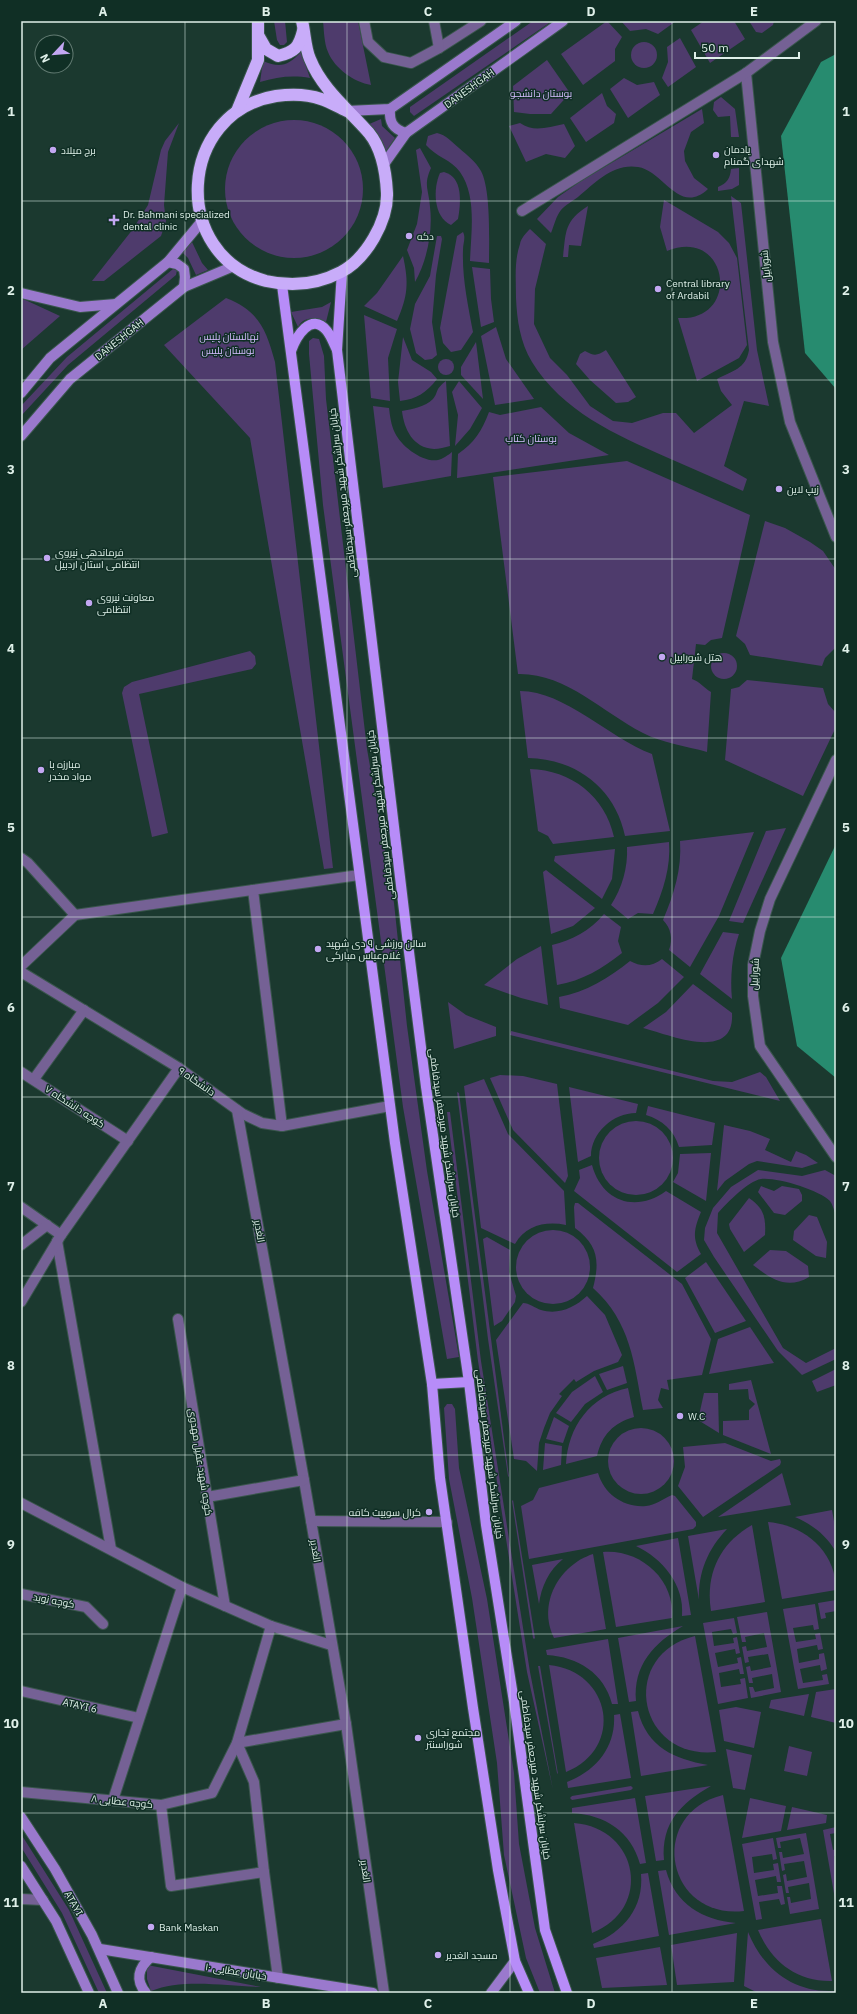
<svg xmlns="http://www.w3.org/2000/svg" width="857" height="2014" font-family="'IBM Plex Sans',Cairo,sans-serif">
<rect width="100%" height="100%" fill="#1b392f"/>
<g fill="#4e3b6c">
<polygon points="274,21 285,21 287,42 284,45 280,45 277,40"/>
<path d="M323 21H358L371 85C354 82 335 69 328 52 324 43 324 30 323 21Z"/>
<polygon points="533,21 552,21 414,116 410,112 410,107"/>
<polygon points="607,21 622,37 615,49 615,61 583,85 561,54"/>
<polygon points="621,21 676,21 658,34 646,29 630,31"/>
<polygon points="704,21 734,21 745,39 710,63 691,30"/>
<polygon points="749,21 774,21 773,25 762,33 756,32"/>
<polygon points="680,38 696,67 668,87 662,78 668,62 667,47"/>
<circle cx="644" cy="55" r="13"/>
<path d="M301 52 310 78C292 75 277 77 260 82L263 61C280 68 288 66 301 52Z"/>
<polygon points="547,60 570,93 551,114 530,114 514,112 513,86"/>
<polygon points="624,78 637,85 654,82 660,95 628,118 610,89"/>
<polygon points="602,93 607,106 616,114 614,123 586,142 570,118"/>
<polygon points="721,97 735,109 739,137 731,137 730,116 718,117 713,110 714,102"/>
<path d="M702 109 704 123 691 132 684 151 685 161 694 178 708 189C679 216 664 171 638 167 613 163 595 183 578 197 573 201 565 205 561 210 556 216 554 226 551 233L537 219 558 197 581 181Z"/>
<polygon points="381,119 382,126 395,138 386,151 381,140 367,125"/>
<circle cx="294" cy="189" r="69"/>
<polygon points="179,123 168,152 164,205 166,221 161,236 104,281 92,281 133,229 148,205 161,150 165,141"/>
<path d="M520 123C534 133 548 127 564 124L575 146 565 158 546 154 526 162 509 126Z"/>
<path d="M437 133C446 135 452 142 459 148 467 155 476 162 481 171 491 190 489 241 489 263L470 261C471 233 477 196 460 172 452 160 436 157 426 145L428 136Z"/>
<path d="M420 148 431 168C423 186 429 189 430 207 433 231 427 261 415 282L414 268 407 250 417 224 422 192 416 150Z"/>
<path d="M739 168V185L732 189 718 191V187C727 183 730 179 731 169Z"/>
<path d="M444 172C463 177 461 202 458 219L451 225C433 217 433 188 440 173Z"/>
<path d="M731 196 741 203 757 350 769 406 744 401 724 466 747 479 743 491C718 480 692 468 666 457 616 435 562 411 532 362 520 342 517 320 516 298 516 280 514 261 520 244 521 238 526 233 530 229L546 244 535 289 534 324 550 358 567 375 590 406 613 421 632 423 663 413H676L694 433 732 405 721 391 717 379C732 371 746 369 749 350Z"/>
<path d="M664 200 718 232 729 243 737 258 747 345 739 358 697 381 678 318C742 322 729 226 667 251L660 227Z"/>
<path d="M588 206 581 246 569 245 568 257H563C566 232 564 221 588 206Z"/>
<path d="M463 232C466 238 463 243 463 250 462 278 468 305 473 332L461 350 451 352 443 343 440 328 457 236Z"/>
<polygon points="437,236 441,236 442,239 436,275 432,322 437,355 432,359 425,360 416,353 410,329 415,304 430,276"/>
<polygon points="192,242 202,263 208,270 196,275 188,258 181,251"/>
<path d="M403 256C409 283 408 296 397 321L364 306 377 293Z"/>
<polygon points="472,267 490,269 491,299 494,322 481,327"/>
<polygon points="173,269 177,270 176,275 68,365 21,416 21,406 67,357"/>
<polygon points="21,298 60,316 21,350"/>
<path d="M226 298C259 311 266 329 275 362L333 868 324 869 250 438 164 345Z"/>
<path d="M331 302 326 322C315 319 305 315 298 327L291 312 322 307Z"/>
<polygon points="364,315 397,329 388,358 390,401 371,398"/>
<polygon points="496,327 506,359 534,399 495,405 481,336"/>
<path d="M403 337 412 360 431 372 437 379C426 393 417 399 400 401L398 382Z"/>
<polygon points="313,338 319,339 324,356 326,399 367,749 394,903 407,1026 427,1171 459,1357 447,1359 403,1107 323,505 309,354 309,341"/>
<polygon points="476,342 483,399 461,375 461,367"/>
<path d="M606 350 636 397 628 402 616 403 590 380 576 364 580 354 585 351C594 356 597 356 606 350Z"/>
<circle cx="446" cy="367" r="8"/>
<path d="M446 381 450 446C445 447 439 449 434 449 413 448 404 429 402 411 412 409 425 407 433 399 439 392 434 390 446 381Z"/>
<polygon points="459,381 482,408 470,429 455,446 458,415 452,392"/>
<path d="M373 406 389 408C390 416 391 425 395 433 401 446 423 463 438 460 443 459 448 455 452 452L451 476 383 488Z"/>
<path d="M541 407 569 433 609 455 457 478 458 454C474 443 482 431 489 412L500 415Z"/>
<path d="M627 461 750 515 722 638 711 640 705 645 696 644 692 679C700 682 703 687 711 692L707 752C686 746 662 743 643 733 602 712 566 673 518 674L493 477Z"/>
<polygon points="765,521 785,528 810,542 823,551 836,570 836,647 825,658 822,666 750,655 745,644 736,636"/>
<polygon points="250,651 255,656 256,664 252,669 139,694 168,833 152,837 122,693 124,687 132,682"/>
<circle cx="724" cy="666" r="13"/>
<polygon points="747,680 823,688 828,704 836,713 836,727 803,796 725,760 731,689 739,687"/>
<path d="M520 691C565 691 609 738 652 754L670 831 625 836C615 788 576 759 528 758Z"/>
<path d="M530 769C571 770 605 796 614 837L553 844 548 836 538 831Z"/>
<polygon points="786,828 743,923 729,921 766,831"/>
<path d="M754 832 719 916 690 967 669 950C673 939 671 928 663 920 674 894 682 869 680 841Z"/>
<path d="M669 842C671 867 663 891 653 914L638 913 628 919 611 905C622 888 628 868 627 847Z"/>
<polygon points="615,849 612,879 602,899 554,861 555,856"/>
<polygon points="546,870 595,908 573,926 551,934 543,872"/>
<path d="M604 914 621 927 618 941 622 953C603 968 582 981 557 985L552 945C572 940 590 931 604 914Z"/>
<path d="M723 932 739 934C732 954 730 978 732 999L700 974Z"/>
<polygon points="541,946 548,1005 521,998 484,985 517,959"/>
<path d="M662 959 684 977 658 1003 628 1025 560 1008 559 997C586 992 609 978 630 961 641 967 652 967 662 959Z"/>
<path d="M693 984 732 1013C735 1063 670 1035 643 1028L666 1012Z"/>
<polygon points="448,1002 466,1015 496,1027 496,1036 454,1049"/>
<polygon points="511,1031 713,1081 732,1082 760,1072 766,1077 780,1101 510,1035"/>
<polygon points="500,1075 523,1076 557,1084 568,1176 565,1183 513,1130 490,1078"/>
<path d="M484 1079 508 1134 564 1191 566 1225C546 1221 526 1225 515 1244L481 1228 464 1086Z"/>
<path d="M569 1087 638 1104 636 1113C613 1113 591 1133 591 1156L578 1162Z"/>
<polygon points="457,1092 459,1093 509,1477 508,1476 488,1339"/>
<path d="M648 1106 715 1123 712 1145 679 1147C674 1130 662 1120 646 1115Z"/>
<polygon points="447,1112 450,1112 481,1361 530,1672 553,1790 527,1672 478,1361"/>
<circle cx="636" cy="1158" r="37"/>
<polygon points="724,1125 750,1131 770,1139 765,1150 791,1162 796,1151 806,1155 818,1163 802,1168 757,1161 749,1164 725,1181 717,1191"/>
<polygon points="711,1153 706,1201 673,1182 678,1173 680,1154"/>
<path d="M592 1165C602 1202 636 1213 666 1191L701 1212C694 1229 692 1238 701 1254L677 1272 574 1191 580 1178 579 1170Z"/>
<path d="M758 1170 802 1176 825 1170 836 1176V1215C834 1211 833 1205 830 1201 819 1190 777 1177 761 1179 748 1181 727 1203 718 1213L717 1233 783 1348 806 1363 836 1348V1359L802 1375 778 1351 714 1257 704 1240 705 1228 713 1208 731 1187Z"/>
<polygon points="761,1186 774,1191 782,1186 799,1189 802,1195 802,1201 785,1215 774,1213 758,1192"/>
<path d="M749 1198C764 1208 766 1218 765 1235L744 1252 730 1229 729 1224Z"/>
<path d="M575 1203H578L682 1284 711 1339 702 1375 667 1380 669 1390 661 1388 658 1400 663 1408 643 1410C634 1363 631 1322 593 1288 600 1261 598 1245 575 1228L574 1207Z"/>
<polygon points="809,1215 817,1217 827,1242 826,1258 816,1256 793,1240 794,1231"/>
<circle cx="553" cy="1267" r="37"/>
<polygon points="487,1237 510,1250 509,1272 516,1296 515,1302 502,1321 494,1326 483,1239"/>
<path d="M770 1250 786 1251 808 1266 809 1277C787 1290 771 1279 753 1265Z"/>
<polygon points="706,1262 746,1321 715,1333 685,1278"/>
<path d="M587 1296 605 1315 622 1355 618 1362 594 1371 576 1382 574 1379 559 1394 562 1396 550 1413 544 1428 539 1443 537 1471 526 1461 514 1459 496 1340 523 1303C529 1303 535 1308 541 1310 558 1315 574 1308 587 1296Z"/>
<polygon points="750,1327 774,1363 709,1374 718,1339"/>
<polygon points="623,1366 627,1383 607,1390 599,1374"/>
<polygon points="836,1369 836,1385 817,1392 812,1381"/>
<polygon points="595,1376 603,1392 585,1404 571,1422 556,1413 572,1392"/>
<polygon points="751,1380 771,1454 723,1435 723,1421 749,1420 749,1410 755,1404 749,1399 748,1389 729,1390 729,1384"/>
<path d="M628 1388 634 1417C613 1423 602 1435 597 1456L566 1464C568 1427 590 1396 628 1388Z"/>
<polygon points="704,1393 718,1393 719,1433 698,1420"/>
<polygon points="447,1404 452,1404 455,1409 459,1468 487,1599 514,1773 519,1844 535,1928 555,1993 540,1993 526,1958 504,1855 497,1763 472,1598 449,1479 444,1408"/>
<polygon points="554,1417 569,1426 563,1443 546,1439"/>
<circle cx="641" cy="1461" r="33"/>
<polygon points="545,1443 562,1446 561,1465 543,1470"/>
<polygon points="725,1443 771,1461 780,1459 781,1462 780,1465 703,1517 678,1486 685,1467 683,1447"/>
<path d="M598 1473C604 1494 624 1508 646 1506 655 1505 663 1499 672 1495L675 1496 696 1522V1526L693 1529 529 1559 521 1506 533 1500 539 1488Z"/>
<polygon points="782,1473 791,1505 718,1517"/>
<polygon points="513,1500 535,1638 534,1639 533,1638 512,1501"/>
<path d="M832 1510 836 1532V1552C826 1535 813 1525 795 1517Z"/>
<path d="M768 1522C804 1525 836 1551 836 1590L782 1599Z"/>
<path d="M752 1525 765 1602 711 1611C705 1574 720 1543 752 1525Z"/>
<path d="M727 1529C708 1549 698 1572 699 1600L688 1536Z"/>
<path d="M678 1538 691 1615 682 1616C685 1585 662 1558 636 1546Z"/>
<path d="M603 1552C640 1549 675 1579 672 1618L616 1627Z"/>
<path d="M593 1554 606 1629 554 1638C537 1604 559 1565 593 1554Z"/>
<path d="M563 1559C549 1570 541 1587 539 1604L532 1565Z"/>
<polygon points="836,1600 836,1611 825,1613 826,1618 821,1619 818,1603"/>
<polygon points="815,1604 819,1629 814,1630 813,1625 793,1628 796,1642 816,1639 815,1634 820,1633 823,1649 818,1650 817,1645 797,1649 799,1663 819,1659 819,1654 824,1653 827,1669 821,1671 820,1665 800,1669 803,1683 823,1680 822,1675 827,1674 829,1684 798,1689 783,1609"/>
<polygon points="767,1612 781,1692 751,1698 749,1687 753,1687 755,1692 774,1688 772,1674 752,1678 753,1683 749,1683 746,1667 750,1666 751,1671 771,1667 768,1654 748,1657 749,1662 745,1663 742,1647 746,1646 747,1651 767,1647 764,1633 745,1637 746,1642 742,1642 737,1617"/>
<polygon points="734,1618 737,1633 733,1634 731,1629 712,1632 714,1646 734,1643 733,1638 737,1637 740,1653 736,1654 735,1649 715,1653 718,1667 738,1663 737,1658 741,1657 744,1674 740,1674 739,1669 719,1673 721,1687 741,1684 740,1679 745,1678 748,1698 718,1704 703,1623"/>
<path d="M683 1626C654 1643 633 1665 636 1701L629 1702 618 1638Z"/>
<path d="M695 1636 716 1752C637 1760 618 1655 695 1636Z"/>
<path d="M608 1639 618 1704H612C604 1673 578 1657 547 1655L546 1650Z"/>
<path d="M549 1665C611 1671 625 1748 566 1772Z"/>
<polygon points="538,1666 540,1666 558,1774 557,1773"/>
<polygon points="836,1689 836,1723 811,1717 816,1692"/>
<polygon points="809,1694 804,1716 769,1708 771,1700"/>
<polygon points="736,1707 761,1712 754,1748 724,1741 719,1710"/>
<path d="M638 1711C647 1747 674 1759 708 1765L641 1776 631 1712Z"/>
<path d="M620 1714 631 1778 568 1788 567 1782C596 1771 616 1747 614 1715Z"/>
<polygon points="789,1746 812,1752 807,1776 784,1771"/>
<polygon points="726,1749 752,1755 745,1790 733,1788"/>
<polygon points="631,1786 633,1788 631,1790 572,1800 570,1798 572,1796"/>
<path d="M711 1786C681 1803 661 1823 664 1860L656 1861 645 1796Z"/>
<path d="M723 1795 744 1911C666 1920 646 1814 723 1795Z"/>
<path d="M635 1798 646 1863 640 1864C631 1831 605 1815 572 1813V1808Z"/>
<polygon points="750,1798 786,1806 781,1831 742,1838"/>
<polygon points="792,1807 827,1815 826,1823 787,1830"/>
<path d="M574 1823C639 1828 653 1909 592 1933Z"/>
<polygon points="836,1827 836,1833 830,1834 833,1850 836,1849 836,1856 834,1856 836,1869 836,1905 823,1830"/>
<polygon points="806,1833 819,1909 790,1914 787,1897 790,1897 791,1903 811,1899 809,1883 788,1887 789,1893 786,1893 783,1875 786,1874 787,1881 807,1877 804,1861 784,1864 785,1870 782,1871 779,1852 782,1852 783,1858 804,1854 800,1838 780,1842 781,1848 778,1848 776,1838"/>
<polygon points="21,1834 69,1910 107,1993 99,1993 62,1913 21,1847"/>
<polygon points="773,1838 777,1859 773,1860 772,1854 752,1857 754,1873 774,1870 773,1864 778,1863 781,1882 777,1882 776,1876 755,1880 758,1896 778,1893 777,1886 782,1886 785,1904 781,1905 779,1899 759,1902 762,1919 756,1920 742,1844"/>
<path d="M666 1870C675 1904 703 1920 736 1923L669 1935 658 1871Z"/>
<path d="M648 1873 659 1936 594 1948 593 1944C624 1932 644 1907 641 1874Z"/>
<path d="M821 1919 832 1981C796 1982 771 1961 758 1930Z"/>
<path d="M748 1932C763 1969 793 1993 834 1991V1993H758L744 1986Z"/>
<polygon points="737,1933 734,1982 677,1985 671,1945"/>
<polygon points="660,1947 667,1985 602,1988 596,1958"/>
<path d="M147 1965 261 1987C227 1986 182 1978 151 1991L147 1979Z"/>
</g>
<g fill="#278b6f">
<polygon points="836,54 836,389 805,353 781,136 821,62"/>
<polygon points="836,844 836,1078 797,1046 781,958"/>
</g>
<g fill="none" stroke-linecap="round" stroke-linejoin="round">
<g stroke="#3a564d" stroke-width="12">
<g id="street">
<polyline points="364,21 368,42 384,57 411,63 439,48 481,21"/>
<polyline points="434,21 439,48"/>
<polyline points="746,73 773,342 790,422 836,537"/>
<polyline points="522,211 746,73 816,21"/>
<polyline points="836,760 770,899 760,931 753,965 753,996 760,1046 836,1157"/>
<polyline points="21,858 28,863 75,915"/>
<polyline points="253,890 282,1126"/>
<polyline points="21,966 75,915 359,875"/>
<polyline points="21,972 179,1068 243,1114 262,1123 282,1126 390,1106"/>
<polyline points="21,1072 128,1141"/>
<polyline points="34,1079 84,1010"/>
<polyline points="237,1110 304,1480 346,1724 384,1993"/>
<polyline points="21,1207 61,1235"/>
<polyline points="57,1241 111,1549"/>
<polyline points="21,1245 47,1225"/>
<polyline points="21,1302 61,1235 179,1068"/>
<polyline points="178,1319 225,1606"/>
<polyline points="207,1497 304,1480"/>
<polyline points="21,1503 182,1587 271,1626 331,1645"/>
<polyline points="311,1521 447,1522"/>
<polyline points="21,1594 86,1607 103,1624"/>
<polyline points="21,1691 139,1718"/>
<polyline points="21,1792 161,1805 212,1793 237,1743 271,1626"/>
<polyline points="113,1800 182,1587"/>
<polyline points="161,1805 171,1886 264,1872 254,1782 237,1743 346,1724"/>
<polyline points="264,1872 278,1978"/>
<polyline points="21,1899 43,1900"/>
</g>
</g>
<g stroke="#3a564d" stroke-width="12">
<g id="secondary">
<path d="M390 109C389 122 393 129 406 133"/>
<polyline points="347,111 390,109 516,21"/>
<polyline points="384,164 406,133 563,21"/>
<polyline points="168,262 177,264 184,269 185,277 184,287"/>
<polyline points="21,293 80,307 116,304"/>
<polyline points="21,393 50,358 168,262 202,221"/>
<polyline points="21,436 70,379 184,287 234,266"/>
<polyline points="21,1817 55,1869 92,1935 118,1993"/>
<polyline points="21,1866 56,1921 89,1993"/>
<polyline points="100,1949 373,1993"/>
<path d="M146 1993C135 1980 138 1968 151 1957"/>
<polyline points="491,1993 515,1961"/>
</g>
</g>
<g stroke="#3a564d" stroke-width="12">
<g id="primary">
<polyline points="342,271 337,350 408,944 426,1087 469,1382 486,1525 514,1702 545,1930 567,1993"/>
<polyline points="282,285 395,1143 432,1384 440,1478 473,1708 498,1870 515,1961 529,1993"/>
<path d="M291 351C296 337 311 311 327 331 331 336 334 344 337 350"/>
<polyline points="432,1384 469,1382"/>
</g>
</g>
<g stroke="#3a564d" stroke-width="14">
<g id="highway">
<path d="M302 21C305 33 305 48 310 59 322 89 349 110 369 133 382 149 386 173 387 193 388 221 366 259 341 272 318 284 292 287 266 281 170 256 177 112 276 96 291 94 307 94 321 99 330 102 338 107 347 111"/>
<path d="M258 35 266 49 278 56C295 52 299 47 303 31"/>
<polyline points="237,111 258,60 258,21"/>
</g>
</g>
<use href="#street" stroke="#756195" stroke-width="10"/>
<use href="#secondary" stroke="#9a79cd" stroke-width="10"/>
<use href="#primary" stroke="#b78cf8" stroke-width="10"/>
<use href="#highway" stroke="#c8acf9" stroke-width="12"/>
</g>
<path fill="none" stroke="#dff0e9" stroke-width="1" stroke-opacity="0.55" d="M185 21V1993M347 21V1993M510 21V1993M672 21V1993M21 201H836M21 380H836M21 559H836M21 738H836M21 917H836M21 1097H836M21 1276H836M21 1455H836M21 1634H836M21 1813H836"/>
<g fill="#c3a7f2" stroke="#102f25" stroke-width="1.5">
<circle cx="53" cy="150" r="4"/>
<circle cx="716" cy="155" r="4"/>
<path d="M112 214h4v4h4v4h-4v4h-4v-4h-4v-4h4z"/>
<circle cx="409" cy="236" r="4"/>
<circle cx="658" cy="289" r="4"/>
<circle cx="779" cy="489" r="4"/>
<circle cx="47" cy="558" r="4"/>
<circle cx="89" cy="603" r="4"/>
<circle cx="662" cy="657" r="4"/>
<circle cx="41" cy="770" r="4"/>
<circle cx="318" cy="949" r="4"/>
<circle cx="680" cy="1416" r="4"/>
<circle cx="429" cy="1512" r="4"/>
<circle cx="418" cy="1738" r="4"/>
<circle cx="151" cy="1927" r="4"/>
<circle cx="438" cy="1955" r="4"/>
</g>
<g text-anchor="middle" stroke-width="3" stroke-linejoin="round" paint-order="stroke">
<g font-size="10" fill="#dff0e9" stroke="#102f25">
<text transform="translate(469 88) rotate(-36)" y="4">DANESHGAH</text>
<text transform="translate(765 266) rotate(-96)" y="4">شورابیل</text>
<text transform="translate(119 339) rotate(-39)" y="4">DANESHGAH</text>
<text transform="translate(342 493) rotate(-97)" y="4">خیابان سرلشکر شهید میرجعفر سیدفاطمی</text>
<text transform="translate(380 815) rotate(-97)" y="4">خیابان سرلشکر شهید میرجعفر سیدفاطمی</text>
<text transform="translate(754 974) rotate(-87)" y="4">شورابیل</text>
<text transform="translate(197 1081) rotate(35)" y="4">دانشگاه ۹</text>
<text transform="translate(75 1106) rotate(33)" y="4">کوچه دانشگاه ۷</text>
<text transform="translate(445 1133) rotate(82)" y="4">خیابان سرلشکر شهید میرجعفر سیدفاطمی</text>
<text transform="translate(260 1231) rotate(80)" y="4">الغدیر</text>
<text transform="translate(490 1454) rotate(83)" y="4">خیابان سرلشکر شهید میرجعفر سیدفاطمی</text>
<text transform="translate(201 1462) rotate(81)" y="4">کوچه شهید عقیل مهدوی</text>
<text transform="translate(316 1551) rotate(81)" y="4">الغدیر</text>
<text transform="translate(54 1600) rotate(11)" y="4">کوچه نوید</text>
<text transform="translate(80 1705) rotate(13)" y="4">ATAYI 6</text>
<text transform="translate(536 1775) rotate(82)" y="4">خیابان سرلشکر شهید میرجعفر سیدفاطمی</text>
<text transform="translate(122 1801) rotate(6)" y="4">کوچه عطایی ۸</text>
<text transform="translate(366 1871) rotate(82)" y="4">الغدیر</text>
<text transform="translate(74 1903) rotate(60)" y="4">ATAYI</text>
<text transform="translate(236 1971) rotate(9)" y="4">خیابان عطایی ۱۰</text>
</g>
<g font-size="10" fill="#d5bdff" stroke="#102f25">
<text x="541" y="97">بوستان دانشجو</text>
<text x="229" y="340">نهالستان پلیس</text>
<text x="228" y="354">بوستان پلیس</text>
<text x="531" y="442">بوستان کتاب</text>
</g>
<g font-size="10" fill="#dff0e9" stroke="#102f25" text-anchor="start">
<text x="724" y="153">یادمان<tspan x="724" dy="12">شهدای گمنام</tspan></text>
<text x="61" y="154">برج میلاد</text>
<text x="123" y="218">Dr. Bahmani specialized<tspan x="123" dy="12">dental clinic</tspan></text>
<text x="417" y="240">دکه</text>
<text x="666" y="287">Central library<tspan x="666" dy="12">of Ardabil</tspan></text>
<text x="787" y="493">زیپ لاین</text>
<text x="55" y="556">فرماندهی نیروی<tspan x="55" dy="12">انتظامی استان اردبیل</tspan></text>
<text x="97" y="601">معاونت نیروی<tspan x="97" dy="12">انتظامی</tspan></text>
<text x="670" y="661">هتل شورابیل</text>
<text x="49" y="768">مبارزه با<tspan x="49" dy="12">مواد مخدر</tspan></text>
<text x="326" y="947">سالن ورزشی ۹ دی شهید<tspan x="326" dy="12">غلام‌عباس مبارکی</tspan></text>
<text x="688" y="1420">W.C</text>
<text x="421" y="1516" text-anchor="end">کرال سوییت کافه</text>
<text x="426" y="1736">مجتمع تجاری<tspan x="426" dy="12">شوراسنتر</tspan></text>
<text x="159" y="1931">Bank Maskan</text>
<text x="446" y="1959">مسجد الغدیر</text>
</g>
</g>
<rect width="857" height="2014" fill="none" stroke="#102f25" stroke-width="44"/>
<g transform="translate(54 54) rotate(244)"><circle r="19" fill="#102f25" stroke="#637c73"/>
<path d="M0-3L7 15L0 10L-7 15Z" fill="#c3a7f2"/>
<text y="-6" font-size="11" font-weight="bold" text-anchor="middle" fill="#dff0e9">N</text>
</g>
<path d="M695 52v6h104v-6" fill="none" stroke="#dff0e9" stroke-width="2"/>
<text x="701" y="52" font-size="12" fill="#dff0e9" stroke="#102f25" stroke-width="3" paint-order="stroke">50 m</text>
<rect x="22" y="22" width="813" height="1970" fill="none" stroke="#dff0e9" stroke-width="1.5"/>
<g font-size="13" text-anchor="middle" font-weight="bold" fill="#dff0e9">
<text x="103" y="16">A</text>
<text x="266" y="16">B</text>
<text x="428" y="16">C</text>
<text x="591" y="16">D</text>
<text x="754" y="16">E</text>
<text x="11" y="116">1</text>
<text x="846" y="116">1</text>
<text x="11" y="295">2</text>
<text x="846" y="295">2</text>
<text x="11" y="474">3</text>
<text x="846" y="474">3</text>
<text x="11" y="653">4</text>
<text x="846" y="653">4</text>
<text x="11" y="832">5</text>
<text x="846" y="832">5</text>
<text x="11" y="1012">6</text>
<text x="846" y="1012">6</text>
<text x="11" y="1191">7</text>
<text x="846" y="1191">7</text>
<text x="11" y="1370">8</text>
<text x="846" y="1370">8</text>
<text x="11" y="1549">9</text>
<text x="846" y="1549">9</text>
<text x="11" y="1728">10</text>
<text x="846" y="1728">10</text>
<text x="11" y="1907">11</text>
<text x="846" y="1907">11</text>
<text x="103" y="2008">A</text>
<text x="266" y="2008">B</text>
<text x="428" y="2008">C</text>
<text x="591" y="2008">D</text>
<text x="754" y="2008">E</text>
</g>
</svg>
